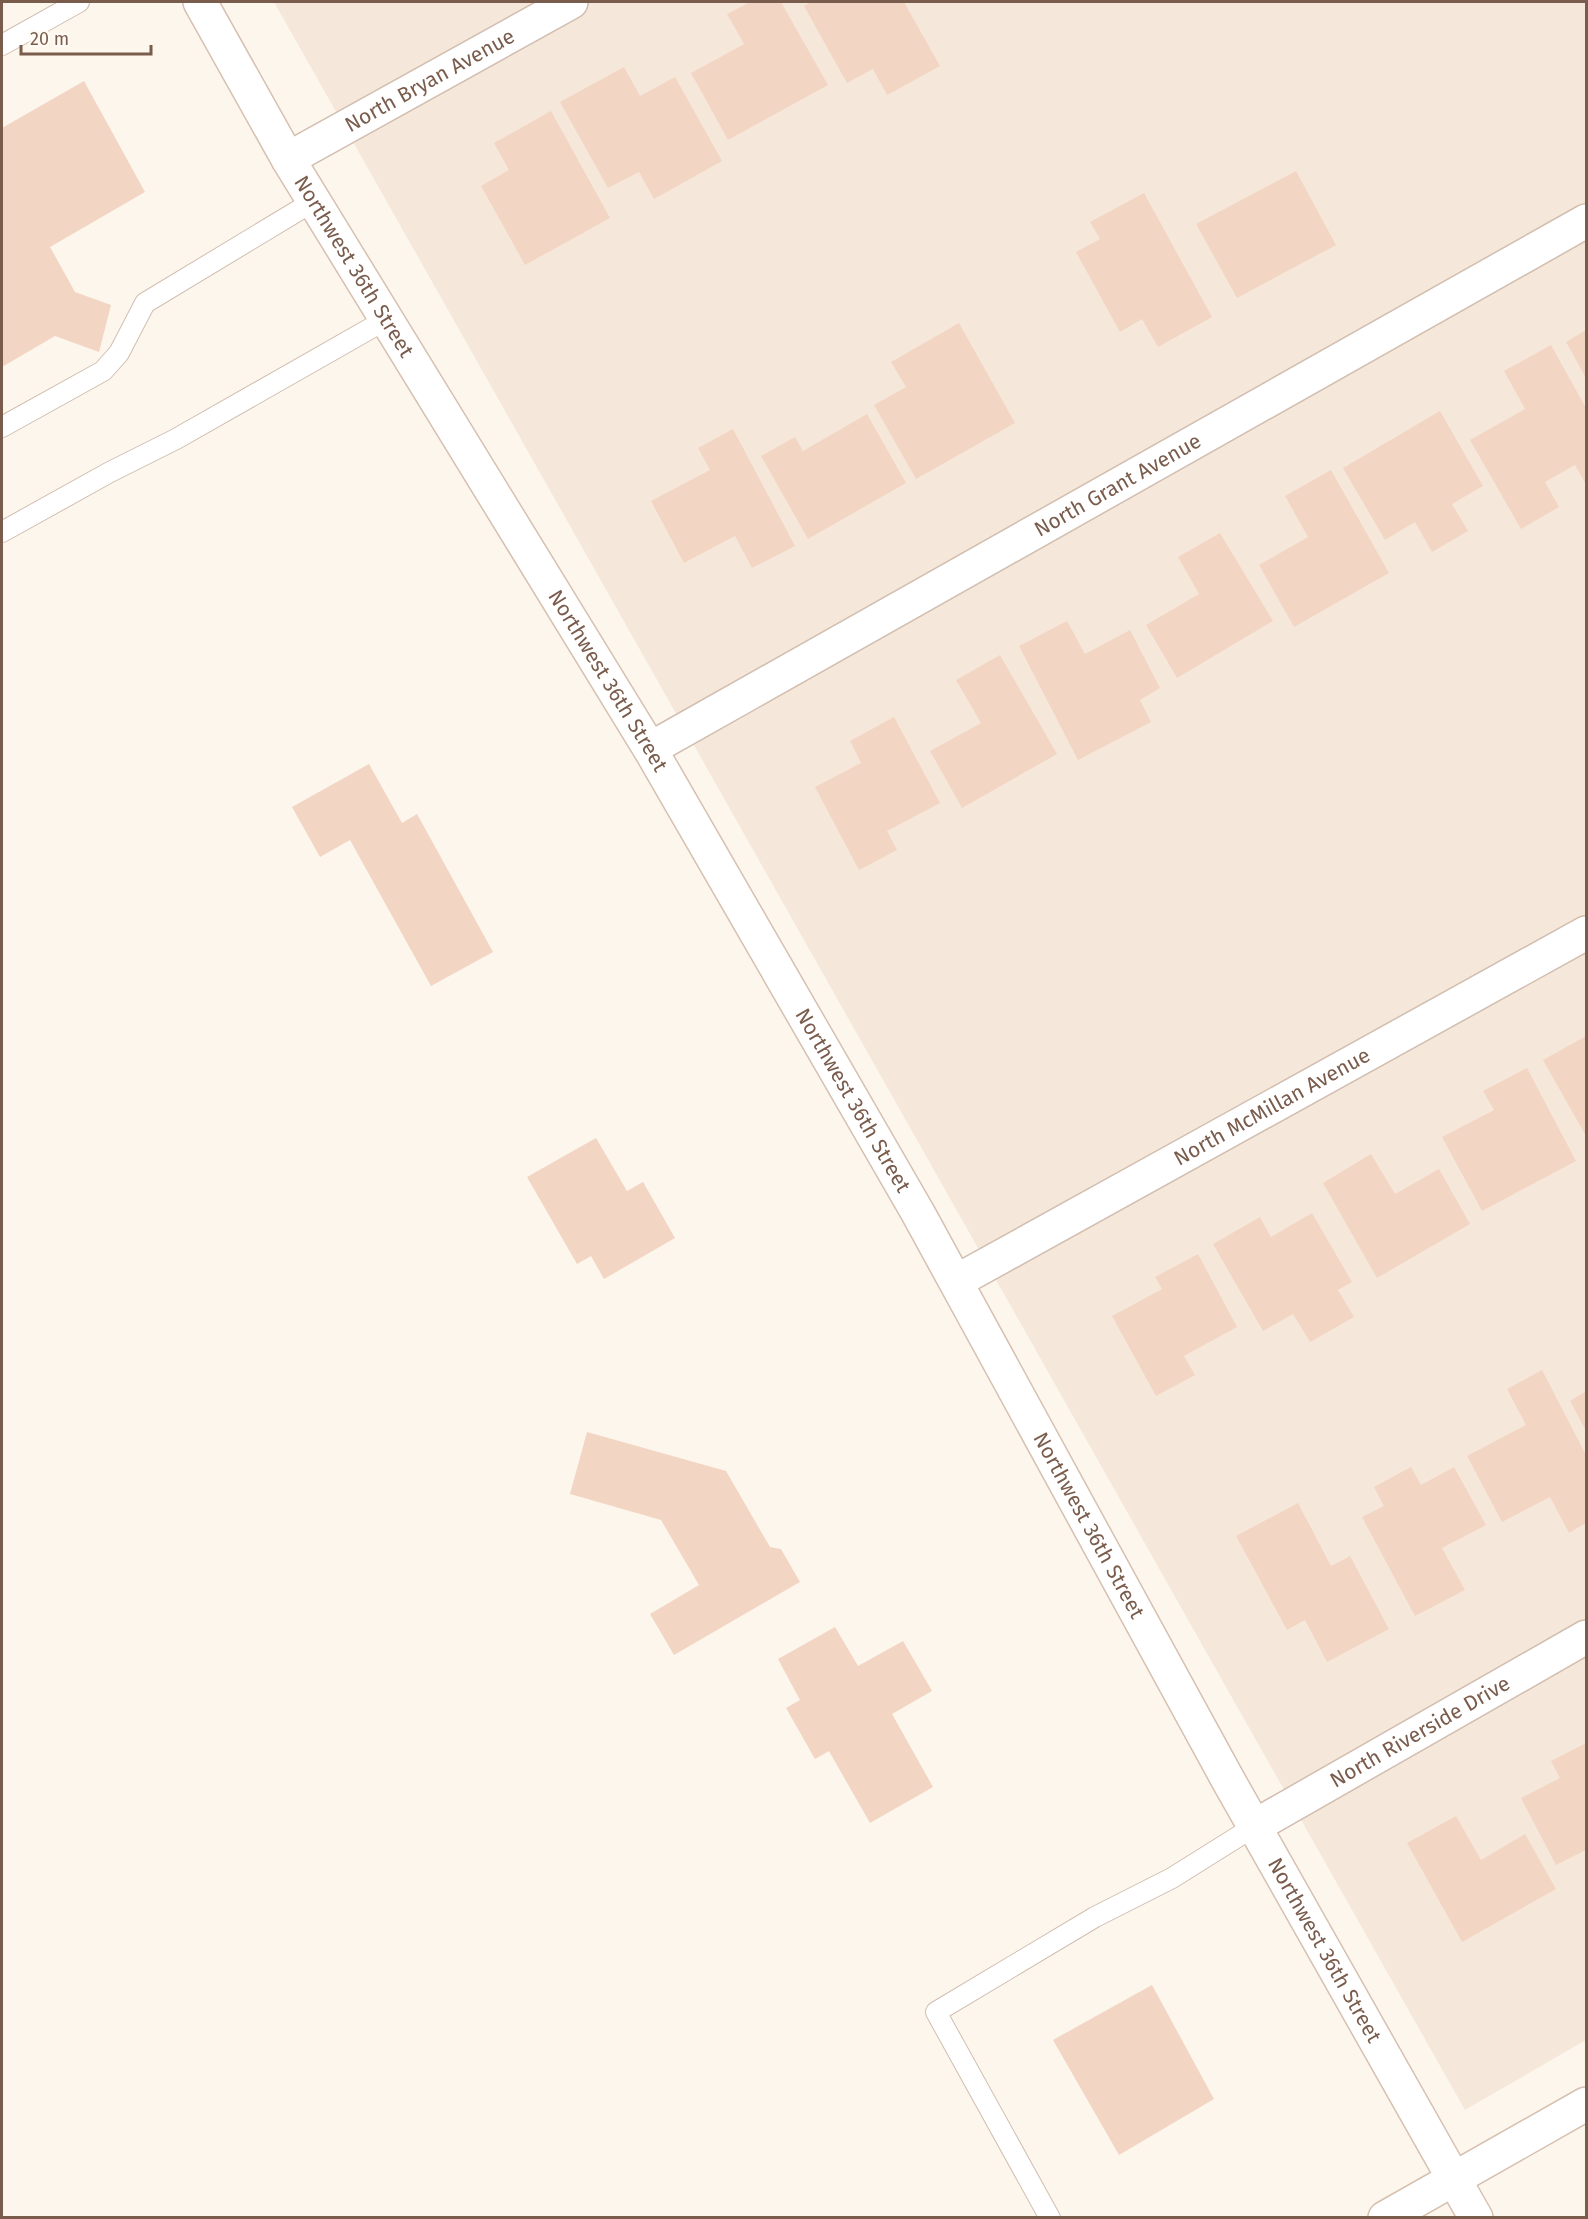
<svg xmlns="http://www.w3.org/2000/svg" width="1588" height="2219" font-family="'Fira Sans',sans-serif">
<rect width="100%" height="100%" fill="#fdf6ec"/>
<polygon fill="#f5e8da" points="274,2 1586,2 1586,2040 1465,2110"/>
<g fill="#f3d5c3">
<polygon points="750,2 781,2 828,85 728,140 691,73 744,44 727,14"/>
<polygon points="811,2 904,2 940,66 887,95 873,69 847,83 804,6"/>
<polygon points="624,67 640,96 675,77 722,161 654,199 639,172 608,188 560,102"/>
<polygon points="84,81 145,192 50,247 75,292 111,305 99,352 55,336 2,367 2,128"/>
<polygon points="551,111 610,218 525,265 481,186 509,170 494,143"/>
<polygon points="1296,171 1336,245 1237,298 1196,224"/>
<polygon points="1144,193 1212,317 1158,347 1142,319 1120,332 1076,252 1100,239 1090,222"/>
<polygon points="959,323 1015,423 916,479 874,405 906,387 891,362"/>
<polygon points="1586,330 1586,378 1566,342"/>
<polygon points="1551,345 1586,408 1586,483 1585,483 1575,465 1545,482 1559,507 1521,529 1470,440 1525,409 1504,371"/>
<polygon points="1440,411 1483,486 1452,504 1468,531 1432,552 1415,522 1385,540 1343,468"/>
<polygon points="867,414 906,483 808,539 761,456 795,437 803,451"/>
<polygon points="733,429 795,546 752,568 735,536 684,563 651,501 710,470 698,448"/>
<polygon points="1331,470 1389,573 1294,627 1259,565 1308,537 1285,496"/>
<polygon points="1220,533 1273,621 1177,678 1146,625 1199,594 1178,557"/>
<polygon points="1067,621 1085,654 1130,630 1160,688 1140,700 1151,722 1078,760 1019,646"/>
<polygon points="1000,655 1057,754 962,808 930,751 981,723 956,680"/>
<polygon points="894,717 940,803 887,831 897,850 859,870 815,787 861,763 850,741"/>
<polygon points="369,764 402,823 417,814 493,952 431,986 350,840 320,857 292,807"/>
<polygon points="1586,1036 1586,1136 1543,1060"/>
<polygon points="1527,1068 1576,1161 1482,1211 1442,1137 1494,1110 1483,1091"/>
<polygon points="596,1138 627,1191 643,1182 675,1238 604,1279 591,1256 577,1264 527,1177"/>
<polygon points="1371,1154 1395,1194 1439,1169 1470,1224 1377,1278 1323,1183"/>
<polygon points="1312,1213 1352,1282 1338,1290 1354,1317 1310,1342 1293,1314 1263,1331 1213,1244 1260,1217 1271,1237"/>
<polygon points="1198,1254 1237,1327 1184,1356 1195,1375 1156,1396 1112,1316 1162,1289 1155,1277"/>
<polygon points="1542,1370 1586,1455 1586,1523 1569,1533 1550,1497 1502,1522 1467,1456 1526,1425 1507,1389"/>
<polygon points="1586,1391 1586,1431 1570,1401"/>
<polygon points="587,1432 726,1471 770,1547 781,1549 800,1582 674,1655 650,1614 699,1585 661,1520 570,1494"/>
<polygon points="1411,1467 1421,1485 1454,1467 1486,1525 1442,1548 1465,1590 1415,1616 1362,1517 1384,1506 1374,1487"/>
<polygon points="1298,1503 1331,1566 1350,1556 1389,1629 1327,1662 1305,1620 1287,1630 1236,1536"/>
<polygon points="835,1627 858,1666 903,1641 932,1691 892,1714 933,1787 870,1823 829,1751 815,1759 786,1708 800,1700 778,1659"/>
<polygon points="1586,1743 1586,1850 1556,1865 1521,1798 1560,1778 1551,1761"/>
<polygon points="1456,1816 1481,1860 1525,1834 1556,1889 1462,1942 1407,1843"/>
<polygon points="1152,1985 1214,2099 1119,2155 1053,2040"/>
</g>
<g fill="none" stroke-linecap="round" stroke-linejoin="round">
<g stroke="#d1beb0" stroke-width="22">
<g id="lane">
<polyline points="2,45 79,2"/>
<polyline points="2,427 103,371 119,353 145,303 314,201"/>
<polyline points="2,532 110,472 176,439 387,319"/>
<polyline points="1050,2218 936,2012 1095,1917 1172,1878 1255,1826"/>
</g>
</g>
<g stroke="#d1beb0" stroke-width="36">
<g id="street">
<path id="s1" d="M288 159 571 2"/>
<path id="s2" d="M650 749 1586 221"/>
<path id="s3" d="M957 1281 1586 933"/>
<path id="s4" d="M1255 1826 1586 1637"/>
</g>
</g>
<g stroke="#d6c0b0" stroke-width="36">
<g id="secondary">
<path id="s5" d="M200 2 288 159 650 749 918 1213 1227 1778 1476 2218"/>
<polyline points="1385,2218 1586,2104"/>
</g>
</g>
<use href="#lane" stroke="#fff" stroke-width="20"/>
<use href="#street" stroke="#fff" stroke-width="33"/>
<use href="#secondary" stroke="#fff" stroke-width="33"/>
</g>
<g text-anchor="middle" stroke-width="4.5" stroke-linejoin="round" paint-order="stroke">
<g font-size="21" fill="#7a5c4d" stroke="#fffaf3">
<text dy="7" stroke="none"><textPath href="#s1" startOffset="162">North Bryan Avenue</textPath></text>
<text dy="7" stroke="none"><textPath href="#s5" startOffset="306">Northwest 36th Street</textPath></text>
<text dy="7" stroke="none"><textPath href="#s2" startOffset="537">North Grant Avenue</textPath></text>
<text dy="7" stroke="none"><textPath href="#s5" startOffset="792">Northwest 36th Street</textPath></text>
<text dy="7" stroke="none"><textPath href="#s5" startOffset="1278">Northwest 36th Street</textPath></text>
<text dy="7" stroke="none"><textPath href="#s3" startOffset="360">North McMillan Avenue</textPath></text>
<text dy="7" stroke="none"><textPath href="#s5" startOffset="1764">Northwest 36th Street</textPath></text>
<text dy="7" stroke="none"><textPath href="#s4" startOffset="190">North Riverside Drive</textPath></text>
<text dy="7" stroke="none"><textPath href="#s5" startOffset="2250">Northwest 36th Street</textPath></text>
</g>
</g>
<rect width="1588" height="2219" fill="none" stroke="#7a5c4d" stroke-width="6"/>
<path d="M21 45v9h130v-9" fill="none" stroke="#7a5c4d" stroke-width="3"/>
<text x="30" y="45" font-size="18" fill="#7a5c4d" stroke="#fffaf3" stroke-width="4.5" paint-order="stroke">20 m</text>
</svg>
